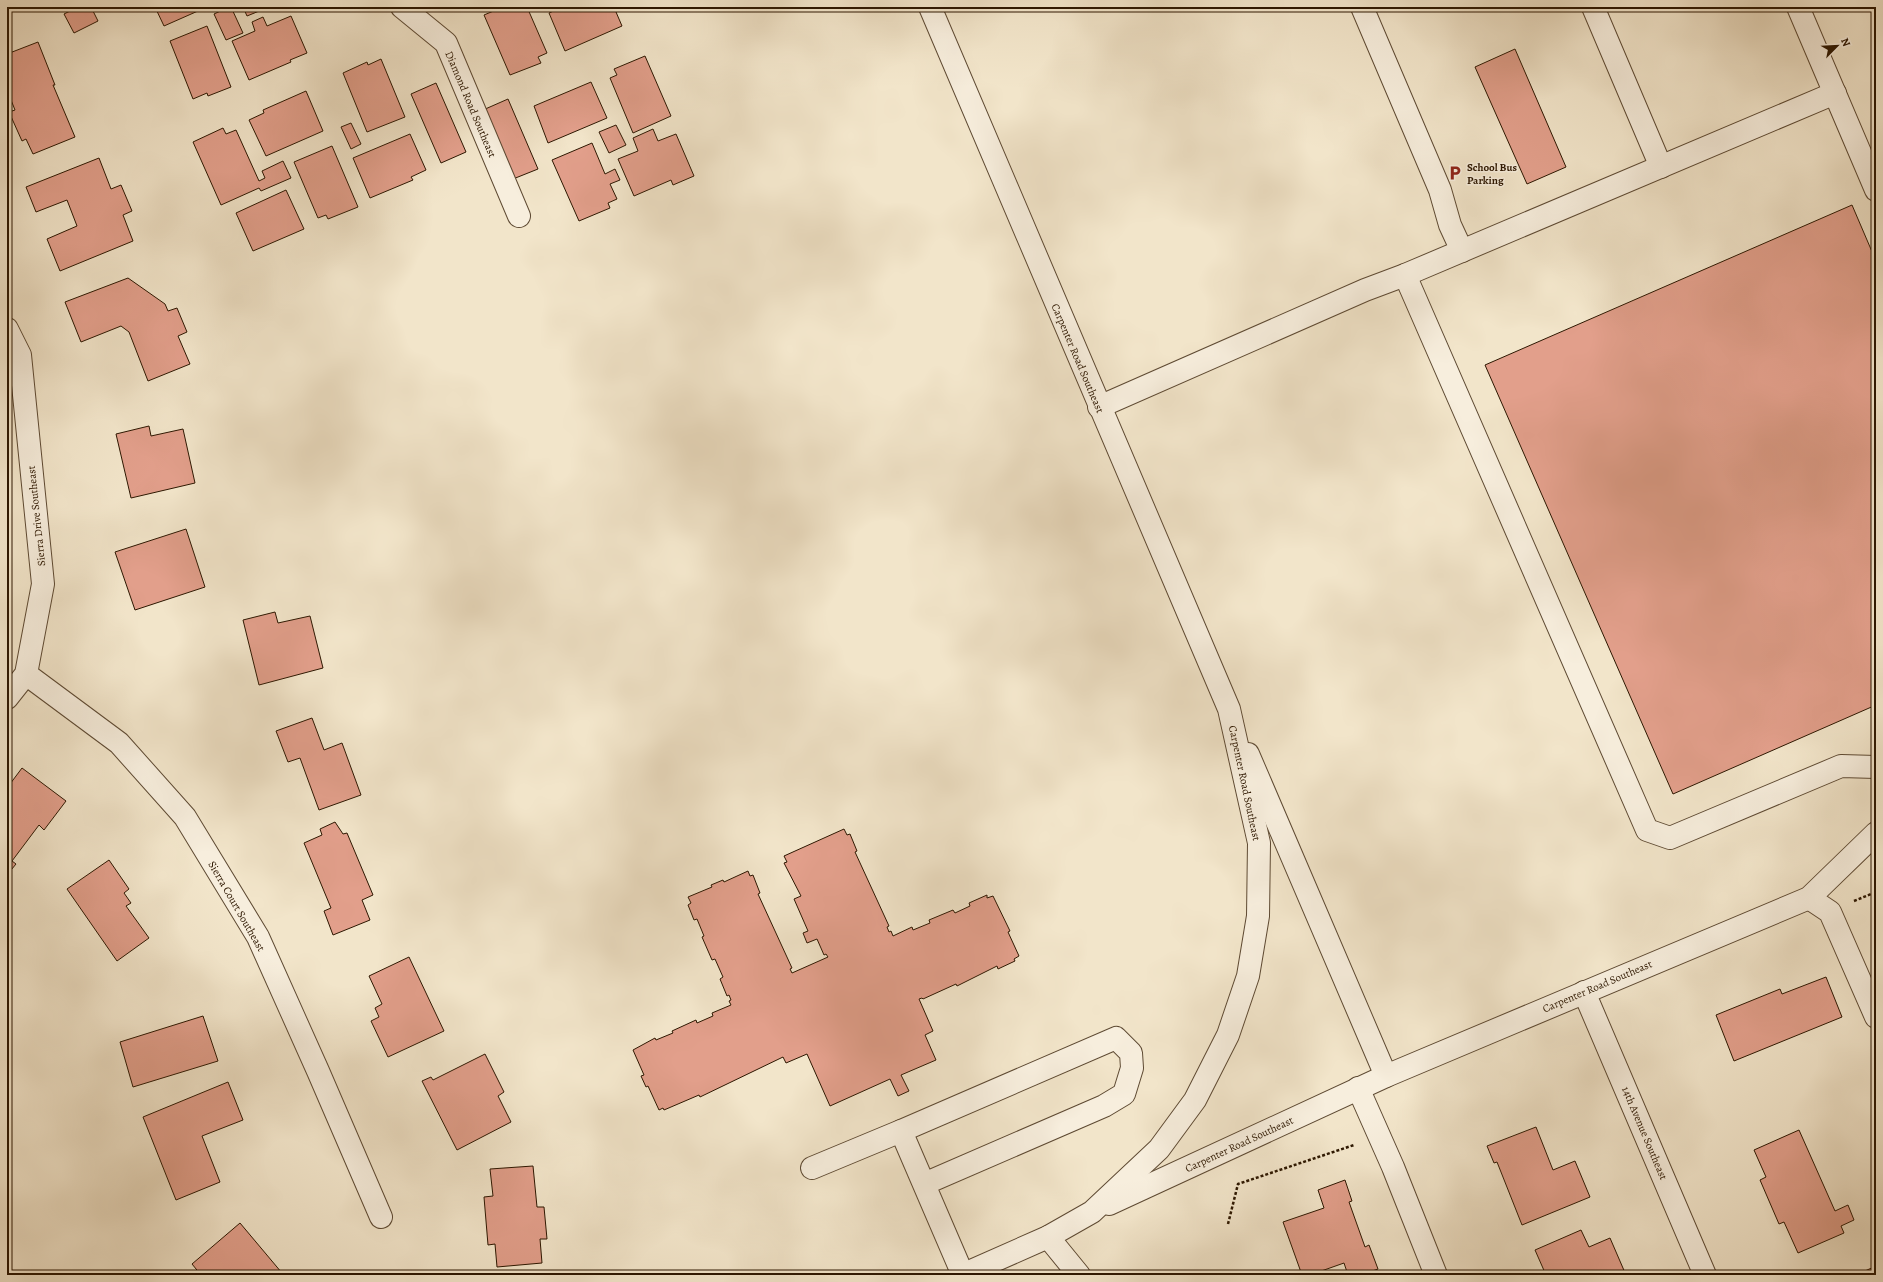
<svg xmlns="http://www.w3.org/2000/svg" width="1883" height="1282" font-family="Alegreya,serif">
<rect width="100%" height="100%" fill="#f2e5ca"/>
<filter id="stains"><feTurbulence type="fractalNoise" baseFrequency=".005" numOctaves="4"/><feColorMatrix values="0 0 0 0 .2 0 0 0 0 .09 0 0 0 0 .02 0 0 0 .5 -.17"/></filter>
<radialGradient id="worn" r=".72"><stop offset=".6" stop-color="#630" stop-opacity="0"/><stop offset="1" stop-color="#630" stop-opacity=".3"/></radialGradient>
<g fill="#e29f8b" stroke="#2d1701">
<polygon points="78,7 91,7 98,21 74,33 64,14"/>
<polygon points="155,7 207,7 164,26"/>
<polygon points="229,7 231,7 243,33 226,40 214,14"/>
<polygon points="243,7 269,7 247,16"/>
<polygon points="503,7 527,7 547,53 538,57 541,63 510,75 484,15"/>
<polygon points="563,7 617,7 618,11 616,12 622,26 565,51 549,13"/>
<polygon points="291,16 307,53 290,60 291,62 249,80 232,41 255,31 252,22 263,17 267,26"/>
<polygon points="207,26 231,87 208,96 207,93 193,99 170,41"/>
<polygon points="38,42 55,85 53,85 75,137 33,154 26,139 22,141 9,112 15,110 7,90 7,54"/>
<polygon points="1515,49 1566,167 1527,184 1475,67"/>
<polygon points="645,56 671,116 633,133 610,78 617,75 614,69"/>
<polygon points="381,59 405,117 367,132 343,73 367,62 368,65"/>
<polygon points="591,82 607,118 548,143 534,106"/>
<polygon points="436,83 466,152 441,163 411,94"/>
<polygon points="306,91 323,131 266,156 249,120 264,113 263,110"/>
<polygon points="508,99 538,169 513,179 483,110"/>
<polygon points="351,123 361,144 351,149 341,127"/>
<polygon points="616,125 626,145 609,153 599,132"/>
<polygon points="223,128 226,134 236,130 259,181 265,178 262,171 283,161 291,178 261,191 259,188 221,205 193,142"/>
<polygon points="653,129 658,141 676,134 694,176 673,185 671,180 634,196 618,159 638,151 633,138"/>
<polygon points="410,134 426,170 411,177 413,180 370,198 353,158"/>
<polygon points="592,143 605,174 615,169 620,180 610,184 617,199 608,203 610,208 579,221 552,160"/>
<polygon points="332,146 358,207 328,219 326,215 318,218 294,162"/>
<polygon points="99,158 111,189 121,185 132,211 123,215 133,241 60,271 47,239 77,226 67,200 36,212 26,187"/>
<polygon points="286,190 304,229 253,251 236,213"/>
<polygon points="1852,205 1876,261 1876,705 1673,794 1485,365"/>
<polygon points="128,278 165,304 168,311 177,308 187,332 178,336 190,364 148,381 129,332 121,326 81,342 65,302"/>
<polygon points="149,426 151,436 183,429 195,483 131,498 116,434"/>
<polygon points="186,529 205,587 135,610 115,552"/>
<polygon points="275,612 278,623 310,616 323,668 259,685 243,620"/>
<polygon points="312,718 324,750 342,743 361,795 319,810 300,758 288,762 276,731"/>
<polygon points="22,768 66,801 44,830 39,825 12,861 16,864 7,875 7,788"/>
<polygon points="335,822 343,834 347,833 373,895 362,900 370,920 333,935 324,911 331,908 304,843 322,835 320,829"/>
<polygon points="844,829 847,835 850,834 857,851 855,852 889,926 887,927 889,932 891,931 893,936 912,927 913,930 930,923 929,920 953,910 955,913 970,906 969,903 987,895 987,898 993,896 1010,931 1008,932 1019,956 1014,959 1015,961 998,969 997,966 957,986 956,984 923,999 922,998 919,999 933,1031 925,1035 936,1060 901,1075 909,1091 898,1096 890,1079 830,1106 807,1054 786,1063 783,1057 700,1097 699,1095 664,1110 663,1108 659,1110 648,1086 646,1087 641,1076 644,1075 633,1050 655,1038 656,1040 673,1033 672,1031 696,1020 697,1023 713,1016 712,1013 731,1005 729,1001 731,1000 729,995 727,996 720,979 723,977 715,959 712,960 702,937 704,936 697,919 694,920 688,905 691,903 688,897 712,887 711,885 723,880 724,882 748,871 750,876 753,875 760,893 758,894 792,968 790,969 792,973 828,957 826,954 824,955 817,939 807,943 803,933 808,931 794,899 801,896 784,863 787,862 784,856"/>
<polygon points="109,860 129,889 124,893 131,903 126,906 149,938 117,961 67,889"/>
<polygon points="409,957 444,1031 388,1057 371,1021 379,1017 375,1008 382,1004 369,976"/>
<polygon points="1826,977 1842,1017 1734,1061 1716,1015 1780,989 1782,994"/>
<polygon points="203,1016 218,1061 133,1087 120,1042"/>
<polygon points="485,1054 504,1092 498,1096 511,1122 457,1150 422,1081 431,1077 433,1080"/>
<polygon points="228,1082 243,1120 202,1136 220,1182 176,1200 143,1117"/>
<polygon points="1536,1127 1553,1170 1575,1161 1590,1197 1522,1225 1497,1162 1494,1163 1487,1146"/>
<polygon points="1799,1130 1835,1211 1848,1205 1854,1220 1841,1226 1844,1233 1798,1253 1784,1222 1779,1224 1760,1180 1766,1177 1754,1150"/>
<polygon points="533,1166 537,1207 544,1207 547,1239 540,1239 542,1263 497,1267 495,1244 488,1245 484,1197 493,1196 490,1169"/>
<polygon points="1345,1180 1352,1201 1349,1202 1365,1247 1369,1245 1378,1269 1361,1275 1348,1275 1344,1263 1310,1275 1302,1275 1283,1222 1324,1208 1318,1190"/>
<polygon points="240,1223 282,1273 280,1275 201,1275 192,1264"/>
<polygon points="1581,1230 1589,1247 1610,1238 1626,1275 1546,1275 1535,1250"/>
<polygon points="1876,1266 1876,1275 1856,1275"/>
<polygon points="7,1271 30,1272 29,1275 7,1275"/>
</g>
<g fill="none" stroke-linecap="round" stroke-linejoin="round">
<g stroke="#5e4a33" stroke-width="24">
<g id="minor">
<polyline points="402,7 446,43 519,216"/>
<polyline points="930,7 1229,709 1259,843 1258,916 1248,976 1228,1035 1195,1100 1159,1149 1092,1212 1048,1237 962,1275"/>
<polyline points="1362,7 1440,190 1450,225 1462,251"/>
<polyline points="1593,7 1661,167"/>
<polyline points="1798,7 1876,190"/>
<polyline points="1405,275 1647,830 1670,838 1841,766 1876,767"/>
<polyline points="7,329 20,355 43,584 26,674 7,698"/>
<polyline points="1099,407 1365,290 1405,275 1835,93"/>
<polyline points="26,674 119,743 185,817 258,937 318,1071 381,1217"/>
<polyline points="1248,754 1386,1076"/>
<polyline points="1809,898 1830,912 1876,1017"/>
<polyline points="1584,992 1705,1275"/>
<polyline points="1358,1088 1393,1167 1436,1275"/>
<polyline points="812,1168 901,1131"/>
<polyline points="924,1184 1104,1106 1124,1094 1132,1068 1131,1053 1116,1038 901,1131 963,1275"/>
<polyline points="1109,1204 1386,1076 1809,898 1876,833"/>
<polyline points="1048,1237 1079,1275"/>
</g>
</g>
<g stroke="#2d1701" stroke-width="2.5" stroke-dasharray="3 2" stroke-linecap="butt">
<polyline points="1854,901 1876,892"/>
<polyline points="1228,1224 1238,1184 1354,1145"/>
</g>
<use href="#minor" stroke="#f7eedd" stroke-width="22"/>
</g>
<defs>
<g id="parking-bare" transform="scale(1.2)"><path d="M-3.5-5.5H1a3.5 3.5 0 0 1 0 7H-1V5.5H-3.5ZM-1-3.4V-.6H.8a1.4 1.4 0 0 0 0-2.8Z" fill="#8f2418" stroke="#f7eedd" stroke-width="2.5" paint-order="stroke"/></g>
</defs>
<g fill-rule="evenodd">
<use href="#parking-bare" x="1455" y="173"/>
</g>
<g text-anchor="middle" stroke-width="3" stroke-linejoin="round" paint-order="stroke">
<g font-size="11" fill="#2d1701" stroke="#f7eedd">
<text transform="translate(471 104) rotate(67)" y="4">Diamond Road Southeast</text>
<text transform="translate(1078 358) rotate(67)" y="4">Carpenter Road Southeast</text>
<text transform="translate(36 516) rotate(-96)" y="4">Sierra Drive Southeast</text>
<text transform="translate(1245 783) rotate(78)" y="4">Carpenter Road Southeast</text>
<text transform="translate(237 906) rotate(60)" y="4">Sierra Court Southeast</text>
<text transform="translate(1597 986) rotate(-23)" y="4">Carpenter Road Southeast</text>
<text transform="translate(1645 1133) rotate(67)" y="4">14th Avenue Southeast</text>
<text transform="translate(1239 1144) rotate(-25)" y="4">Carpenter Road Southeast</text>
</g>
<g font-size="11" font-weight="bold" fill="#2d1701" stroke="#f7eedd" text-anchor="start">
<text x="1467" y="171">School Bus<tspan x="1467" dy="13">Parking</tspan></text>
</g>
</g>
<rect width="1883" height="1282" fill="none" stroke="#f2e5ca" stroke-width="24"/>
<rect x="8" y="8" width="1867" height="1266" fill="none" stroke="#2d1701" stroke-width="2"/>
<rect x="12" y="12" width="1859" height="1258" fill="none" stroke="#2d1701"/>
<g transform="translate(1837 46) rotate(66)" stroke="#f7eedd" stroke-width="3" paint-order="stroke">
<path d="M0-3L7 15L0 10L-7 15Z" fill="#2d1701"/>
<text y="-6" font-size="11" font-weight="bold" text-anchor="middle" fill="#2d1701">N</text>
</g>
<rect width="100%" height="100%" filter="url(#stains)"/>
<rect width="100%" height="100%" fill="url(#worn)"/>
</svg>
